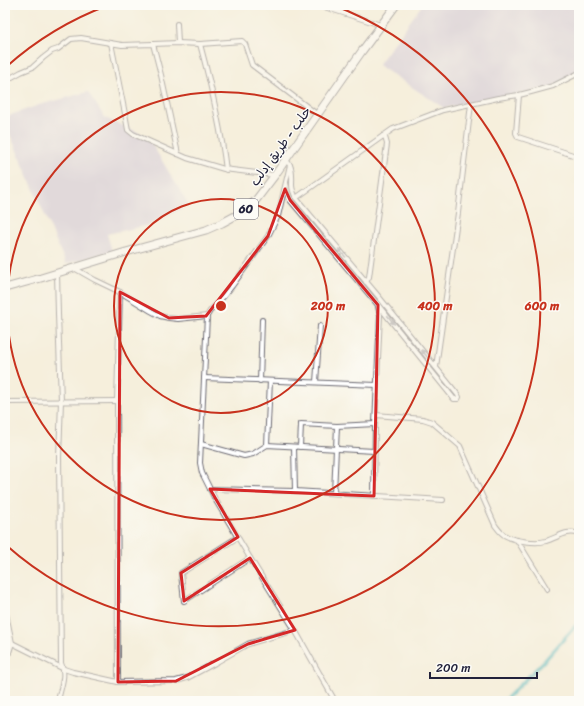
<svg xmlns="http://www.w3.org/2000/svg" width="584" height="706" font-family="Sriracha,'Playpen Sans Arabic',sans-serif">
<rect width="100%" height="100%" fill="#fdfcf7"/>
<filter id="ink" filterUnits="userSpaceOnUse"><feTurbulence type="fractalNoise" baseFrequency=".025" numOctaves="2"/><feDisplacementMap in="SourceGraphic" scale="8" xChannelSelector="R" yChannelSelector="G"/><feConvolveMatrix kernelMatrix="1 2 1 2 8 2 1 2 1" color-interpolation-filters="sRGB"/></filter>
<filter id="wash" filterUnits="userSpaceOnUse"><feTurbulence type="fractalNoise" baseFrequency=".012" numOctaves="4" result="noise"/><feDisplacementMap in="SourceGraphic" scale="16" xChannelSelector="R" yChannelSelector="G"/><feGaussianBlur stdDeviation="0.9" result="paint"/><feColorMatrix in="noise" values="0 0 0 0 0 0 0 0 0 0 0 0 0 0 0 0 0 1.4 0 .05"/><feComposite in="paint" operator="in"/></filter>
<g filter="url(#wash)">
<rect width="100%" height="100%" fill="#f5efdc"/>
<g fill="#c8bfd8">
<polygon points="422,5 579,5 579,72 550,88 444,108 378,65"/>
<polygon points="88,92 105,118 147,136 189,205 149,225 107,234 112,251 66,264 5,123 5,117 39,105"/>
</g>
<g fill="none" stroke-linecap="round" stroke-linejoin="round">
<polyline stroke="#43b2be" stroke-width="3.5" points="504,701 546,659 579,622"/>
</g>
</g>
<g filter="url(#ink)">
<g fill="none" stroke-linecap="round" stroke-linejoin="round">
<g stroke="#6c6a73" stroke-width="6">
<g id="street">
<polyline points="318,5 381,25"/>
<polyline points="177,24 178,43"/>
<polyline points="111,43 126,119 128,130 133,134 187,158 224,169 274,175"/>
<polyline points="153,44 178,43 200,44 242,41 245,44 252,65 318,115"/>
<path d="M200 44C211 85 221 127 226 170"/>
<polyline points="5,81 21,72 33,67 43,58 52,51 58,49 71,39 81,38 122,45 153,44 161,75 178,154"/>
<polyline points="519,95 516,133 518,137 579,157"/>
<path d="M285 189 290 200 378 305 454 399H458L459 397 458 395 379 297 296 198C294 194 292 190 292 185 292 178 293 172 290 165"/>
<polyline points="296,198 383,136 393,129 443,110 498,98 519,95 531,92 553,86 579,73"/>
<polyline points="74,268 95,280 120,292 151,311 160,316 169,318 178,319 207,316 210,311 223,297 232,286 268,236 278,216 290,165 286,160"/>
<path d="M57 273 58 314 61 401 59 457 61 663C67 675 60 689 58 701"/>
<polyline points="366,282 369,277 387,144 385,137 383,136"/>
<polyline points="207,316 200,463 202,473 215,499 250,558 295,630 335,701"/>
<polyline points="436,367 458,213 471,104"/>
<polyline points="204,378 377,385"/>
<polyline points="260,381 262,320"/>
<polyline points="316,382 320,326"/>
<polyline points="5,402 117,401"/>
<path d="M376 415 423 419 432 422 460 446 495 525C498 529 501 534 506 536 515 541 536 544 546 541 557 538 567 529 579 534"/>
<polyline points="201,444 244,456 253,454 267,445 374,451"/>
<polyline points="267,445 270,381"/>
<polyline points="294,447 295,491"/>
<polyline points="300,447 301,424 337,426 375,424"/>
<polyline points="210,489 295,491 443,500"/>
<polyline points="334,493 337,426"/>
<polyline points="374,496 375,424 380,315 378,307"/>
<polyline points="238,537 181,573 184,601 250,558"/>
<polyline points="517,540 547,589"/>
<polyline points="5,609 12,643 5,665"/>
<polyline points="5,643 12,643 64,669 73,672 118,682 176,681 187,678 215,663 248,644 295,630"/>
<polyline points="118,682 117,401 120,292"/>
</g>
</g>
<g stroke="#6c6a73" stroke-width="9">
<polyline id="highway" points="5,288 41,278 126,252 206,230 222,223 235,216 246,209 256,200 275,175 362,51 396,5"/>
</g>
<use href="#street" stroke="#fff" stroke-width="4"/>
<use href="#highway" stroke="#fff" stroke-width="7"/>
</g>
<defs><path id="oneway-solid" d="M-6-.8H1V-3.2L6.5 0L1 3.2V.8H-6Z"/></defs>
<g fill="#9c9ca7">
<use href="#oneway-solid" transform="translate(307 220) rotate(50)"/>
<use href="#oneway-solid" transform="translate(342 253) rotate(-130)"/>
<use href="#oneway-solid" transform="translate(391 320) rotate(51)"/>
<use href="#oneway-solid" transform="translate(425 354) rotate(-129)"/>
</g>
</g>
<path d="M0 0H584V706H0ZM285 189 290 200 378 305 374 496 210 489 238 537 181 573 184 601 250 558 295 630 248 644 176 681 118 682 120 292 169 318 206 316 268 236Z" fill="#f5efdc" fill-opacity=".55" fill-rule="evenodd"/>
<path fill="none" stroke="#d62828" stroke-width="3" stroke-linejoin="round" d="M285 189 290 200 378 305 374 496 210 489 238 537 181 573 184 601 250 558 295 630 248 644 176 681 118 682 120 292 169 318 206 316 268 236Z"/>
<g fill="none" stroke="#c8321e" stroke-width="2">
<circle cx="221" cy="306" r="107"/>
<circle cx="221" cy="306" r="214"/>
<path d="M6 67A321 321 0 0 1 109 5M333 5A321 321 0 1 1 6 545"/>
</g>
<g text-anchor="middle" stroke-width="3" stroke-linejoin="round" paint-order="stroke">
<rect fill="#fdfcf7" stroke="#646373" stroke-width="1" x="234" y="199" width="24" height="20" rx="3"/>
<g font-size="12" font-weight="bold" fill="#22223b">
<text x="246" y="213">60</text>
</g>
<g font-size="13" fill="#22223b" stroke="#fdfcf7">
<text transform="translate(280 146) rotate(-54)" y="5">حلب - طريق إدلب</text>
</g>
</g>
<circle cx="221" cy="306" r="6" fill="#c8321e" stroke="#fdfcf7" stroke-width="2"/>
<g font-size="12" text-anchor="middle" font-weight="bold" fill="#c8321e" stroke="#fdfcf7" stroke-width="3" stroke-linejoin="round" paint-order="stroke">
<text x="328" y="310">200 m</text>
<text x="435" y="310">400 m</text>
<text x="542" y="310">600 m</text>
</g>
<rect width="584" height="706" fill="none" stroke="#fdfcf7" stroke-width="20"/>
<path d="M430 672v6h107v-6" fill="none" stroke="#22223b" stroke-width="2"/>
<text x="436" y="672" font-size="12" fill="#22223b" stroke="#fdfcf7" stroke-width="3" paint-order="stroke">200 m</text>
</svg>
